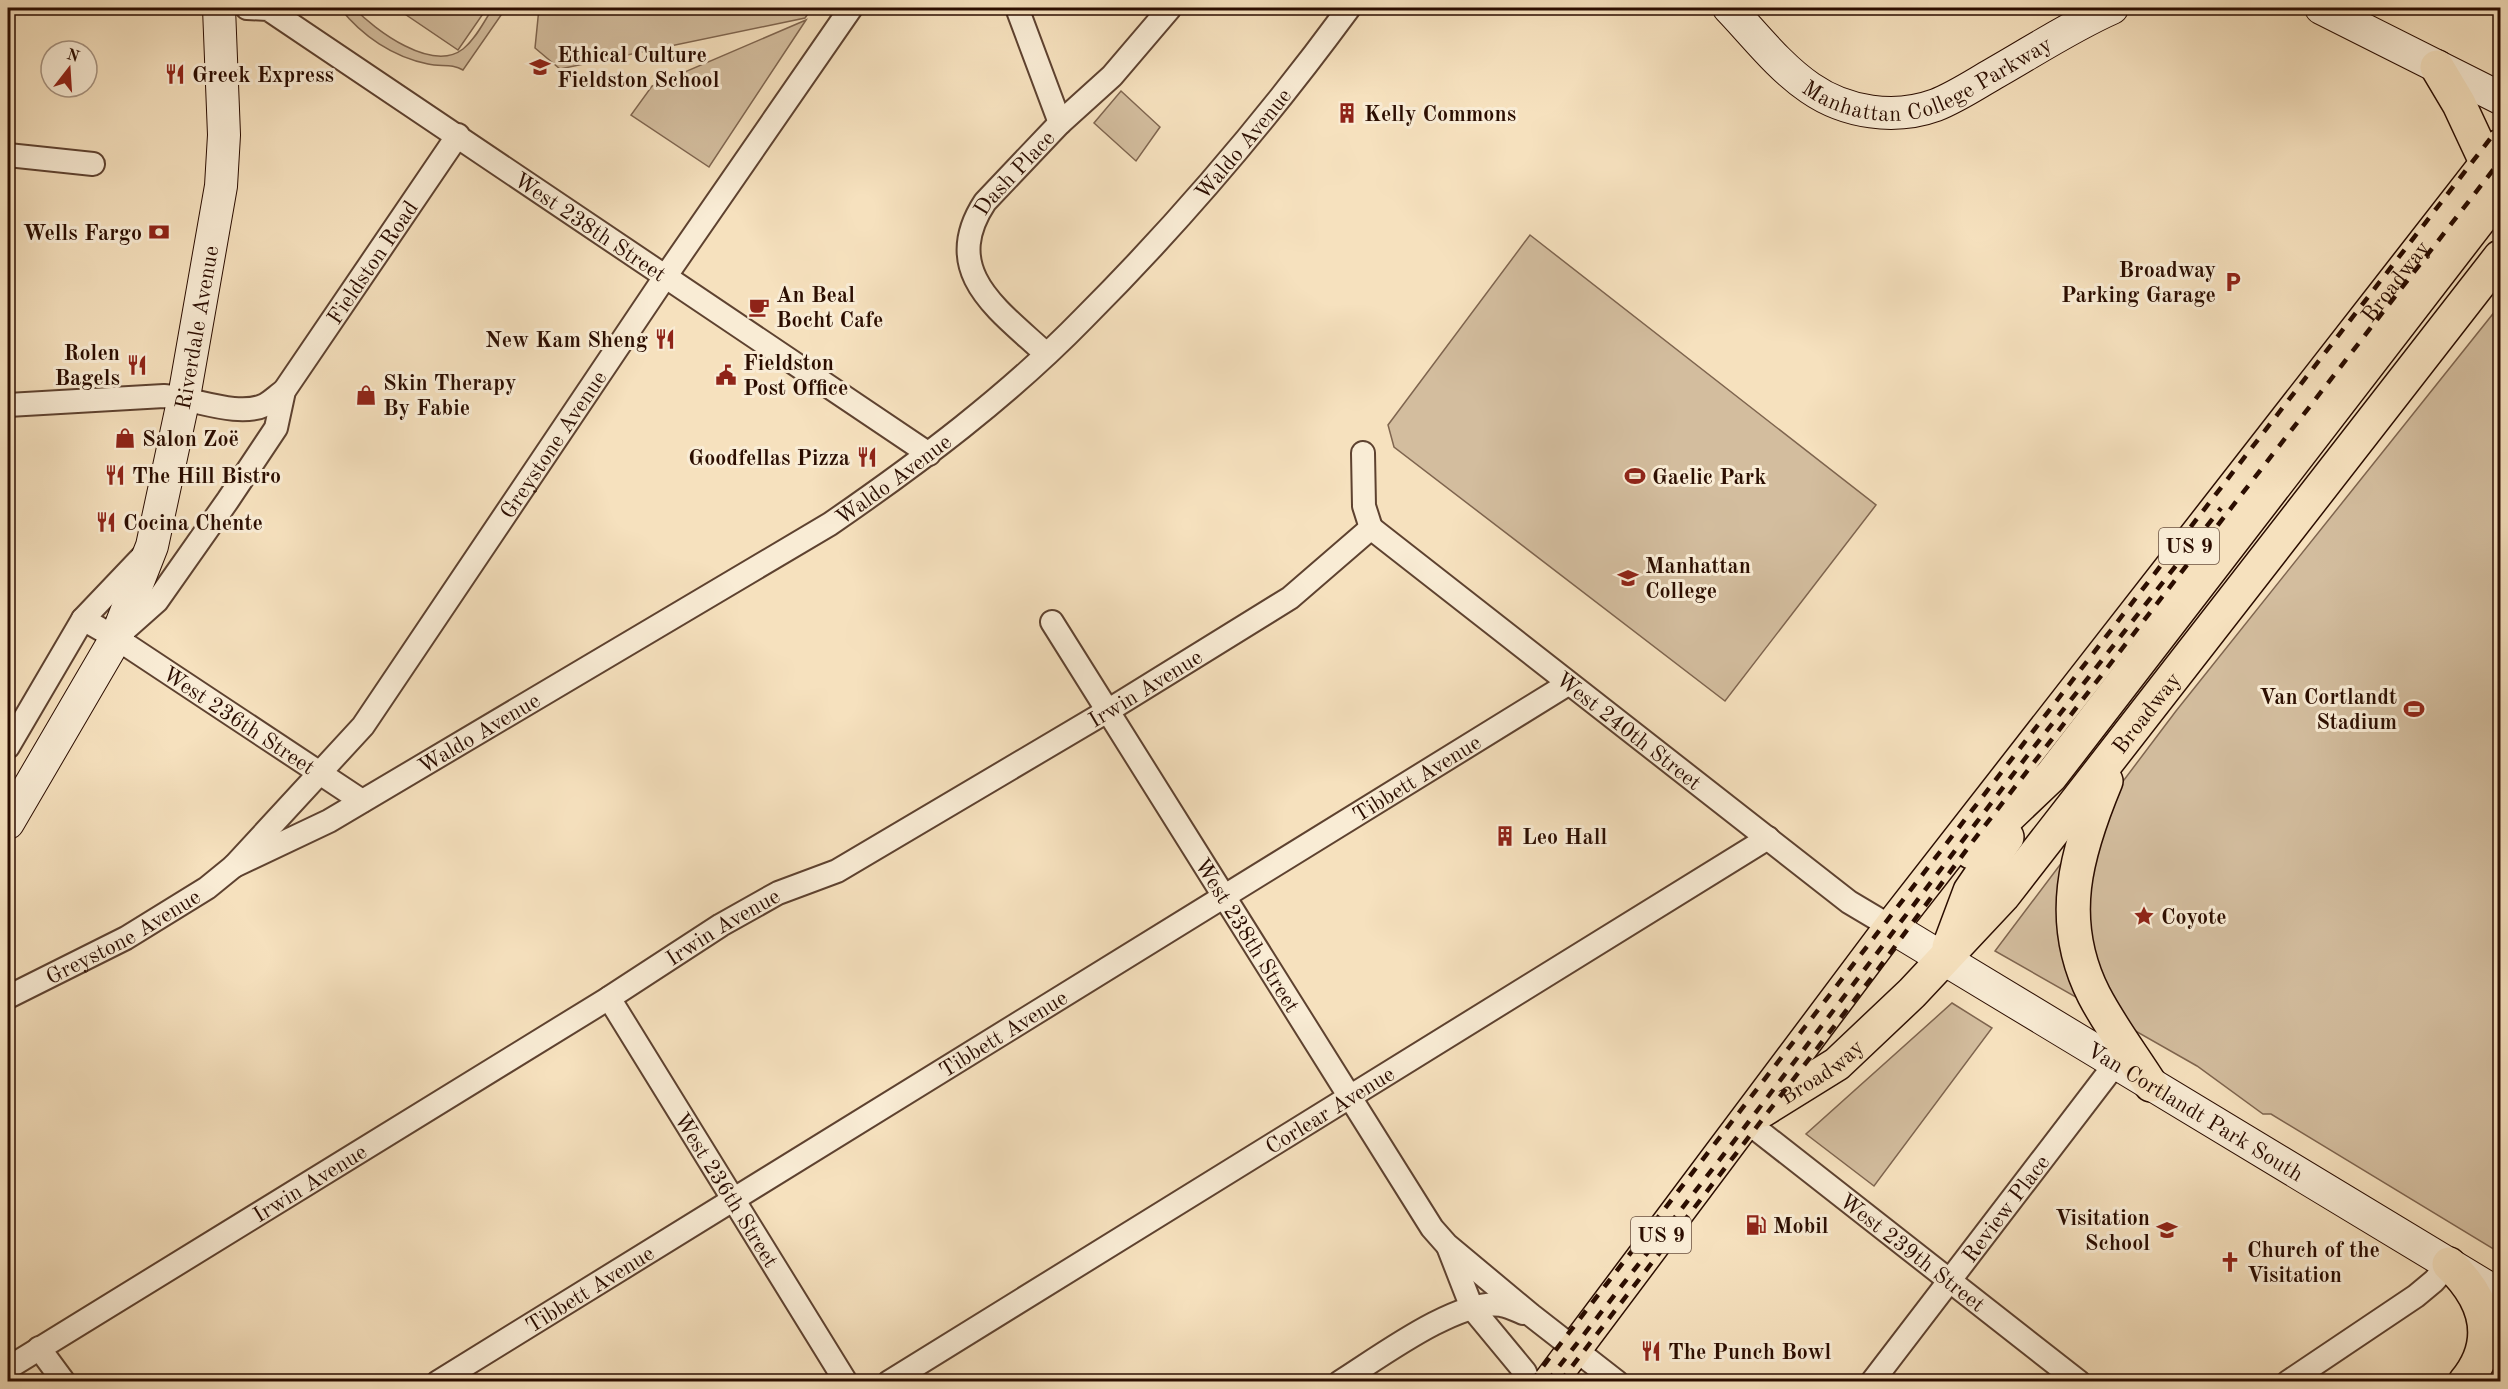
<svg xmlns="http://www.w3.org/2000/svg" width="2508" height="1389" font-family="'Old Standard TT',serif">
<rect width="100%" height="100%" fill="#f6e1be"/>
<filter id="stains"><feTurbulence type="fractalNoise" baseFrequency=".00333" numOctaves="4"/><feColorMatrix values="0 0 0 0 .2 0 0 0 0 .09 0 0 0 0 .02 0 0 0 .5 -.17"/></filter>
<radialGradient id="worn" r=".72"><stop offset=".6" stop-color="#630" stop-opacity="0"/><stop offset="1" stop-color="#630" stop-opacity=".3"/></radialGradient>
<g fill="#d3bd9e" stroke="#7f654f" stroke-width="1.5">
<path d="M340 8H354C375 30 432 73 463 49 476 39 484 21 493 8H506L463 70C452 63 441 67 428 64 393 57 362 36 340 8Z"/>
<polygon points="396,8 487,8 458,50"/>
<polygon points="539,8 812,8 805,18 560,69 535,48"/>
<polygon points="806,20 709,167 631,115 652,86"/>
<polygon points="1121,91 1160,127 1136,161 1094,123"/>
<polygon points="1530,235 1876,505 1725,701 1394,447 1388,425"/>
<polygon points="2500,305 2500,1253 2271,1114 2263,1114 2197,1066 1995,951 2176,711"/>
<polygon points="1952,1003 1992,1028 1874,1186 1806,1134"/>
</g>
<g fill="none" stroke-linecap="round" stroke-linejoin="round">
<g stroke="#5e4230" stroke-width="26">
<g id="street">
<path id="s1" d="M247 8 268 9 929 454"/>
<polyline points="1017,8 1060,123"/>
<polyline points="8,155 93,164"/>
<path id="s2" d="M1046 354C999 310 939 272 985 202L1060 123 1112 76 1170 8"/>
<path d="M8 405 164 396C194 398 238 418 265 405 272 401 278 395 284 391"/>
<polyline points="1363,453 1364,506 1371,528"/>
<path id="s3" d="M1371 528 1849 902 1891 927"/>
<path id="s4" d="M83 619 116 638 362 801"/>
<path id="s5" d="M1052 622 1432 1228 1447 1245 1531 1315 1617 1382"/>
<path id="s6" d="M121 633 157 601 228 500 276 428 284 391 458 135"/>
<polyline points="8,747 83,619 143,556"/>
<path id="s7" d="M234 866 329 821 830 524C920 462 1008 396 1084 318 1180 222 1269 117 1349 8"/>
<path id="s8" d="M8 997 126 938 207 888 234 866 363 726 665 277 851 8"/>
<path id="s9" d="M609 998 846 1382"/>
<path id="s10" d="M1746 1121 2079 1382"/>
<polyline points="1449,1249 1472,1308 1525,1372 1529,1382"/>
<polyline points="39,1348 64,1382"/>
<path id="s11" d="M8 1368 609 998 721 925 778 893 837 871 1109 710 1290 598 1371 528"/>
<path id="s12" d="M438 1382 1568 684"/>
<path id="s13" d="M889 1382 1768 838"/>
<path d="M1340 1382C1377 1359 1458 1298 1501 1305 1509 1306 1516 1310 1523 1313"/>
<path id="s14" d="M1872 1382 2116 1063"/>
<polyline points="2288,1382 2416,1296 2434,1281 2449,1264"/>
</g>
</g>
<g stroke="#2b0d00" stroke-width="34">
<g id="secondary">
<path id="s15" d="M1729 8C1754 34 1779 67 1810 88 1846 113 1895 120 1936 105 1956 97 1974 85 1993 74 2032 52 2071 26 2112 8"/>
<polyline points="2321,8 2500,98"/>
<path id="s16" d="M8 823 116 638 152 546 184 397 221 186 224 135 219 8"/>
<path id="s17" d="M1891 927 2500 1295"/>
</g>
</g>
<g stroke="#2b0d00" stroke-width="36">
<g id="primary">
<polyline points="2437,67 2459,104 2487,164"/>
<path d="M2106 781C2076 853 2056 920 2094 995 2110 1026 2132 1055 2151 1085"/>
<polyline points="1971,852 2051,776 2500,193"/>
<polyline points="1949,947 1970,891 2007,837"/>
<path id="s18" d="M1763 1110 1837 1064 1912 993 2003 896 2500 257"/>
<path id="s19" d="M1550 1382 1891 927 2500 146"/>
</g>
</g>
<g stroke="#2b0d00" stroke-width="36">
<path id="highway" d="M2449 1264C2485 1298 2500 1340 2465 1382"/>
</g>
<use href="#street" stroke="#f9ecd5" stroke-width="22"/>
<use href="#secondary" stroke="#f9ecd5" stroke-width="32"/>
<use href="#primary" stroke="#f6e1be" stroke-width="33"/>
<use href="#highway" stroke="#f6e1be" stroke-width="33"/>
<g stroke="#2b0d00" stroke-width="4.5" stroke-dasharray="10 10" stroke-linecap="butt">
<polyline points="1531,1382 2500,126"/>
<polyline points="1547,1382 1728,1149 2027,756 2221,508"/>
<polyline points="1560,1382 1876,972 1973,841 2500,161"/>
</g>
</g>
<defs>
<g id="school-bare" transform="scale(1.62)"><path d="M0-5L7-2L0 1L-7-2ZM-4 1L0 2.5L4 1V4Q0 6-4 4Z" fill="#8f2418" stroke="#f9ecd5" stroke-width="2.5" paint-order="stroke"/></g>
<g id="restaurant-bare" transform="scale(1.62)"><path d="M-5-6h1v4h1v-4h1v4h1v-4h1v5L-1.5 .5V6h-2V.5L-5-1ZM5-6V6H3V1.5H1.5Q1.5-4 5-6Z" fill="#8f2418" stroke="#f9ecd5" stroke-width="2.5" paint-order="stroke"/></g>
<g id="building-bare" transform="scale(1.62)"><path d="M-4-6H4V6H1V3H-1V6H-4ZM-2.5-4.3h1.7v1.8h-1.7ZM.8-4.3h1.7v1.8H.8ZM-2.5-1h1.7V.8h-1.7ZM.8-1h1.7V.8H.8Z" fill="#8f2418" stroke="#f9ecd5" stroke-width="2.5" paint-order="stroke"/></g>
<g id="bank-bare" transform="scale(1.62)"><path d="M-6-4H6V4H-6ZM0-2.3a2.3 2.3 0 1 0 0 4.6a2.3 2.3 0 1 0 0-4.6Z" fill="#8f2418" stroke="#f9ecd5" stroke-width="2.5" paint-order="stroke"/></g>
<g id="parking-bare" transform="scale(1.62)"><path d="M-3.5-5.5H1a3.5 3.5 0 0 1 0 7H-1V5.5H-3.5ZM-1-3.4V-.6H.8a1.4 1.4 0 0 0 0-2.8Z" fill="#8f2418" stroke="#f9ecd5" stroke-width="2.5" paint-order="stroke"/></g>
<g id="cafe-bare" transform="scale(1.62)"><path d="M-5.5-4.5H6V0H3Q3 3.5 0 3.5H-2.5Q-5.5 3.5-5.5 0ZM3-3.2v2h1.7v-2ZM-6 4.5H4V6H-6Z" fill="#8f2418" stroke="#f9ecd5" stroke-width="2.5" paint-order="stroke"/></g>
<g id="civic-bare" transform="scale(1.62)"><path d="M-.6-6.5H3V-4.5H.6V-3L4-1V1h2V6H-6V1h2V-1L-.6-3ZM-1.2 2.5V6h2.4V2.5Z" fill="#8f2418" stroke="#f9ecd5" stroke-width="2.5" paint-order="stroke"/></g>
<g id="shop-bare" transform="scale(1.62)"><path d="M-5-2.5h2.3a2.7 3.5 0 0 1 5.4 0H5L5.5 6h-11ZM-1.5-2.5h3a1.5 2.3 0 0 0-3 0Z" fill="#8f2418" stroke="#f9ecd5" stroke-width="2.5" paint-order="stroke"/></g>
<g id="stadium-bare" transform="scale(1.62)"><path d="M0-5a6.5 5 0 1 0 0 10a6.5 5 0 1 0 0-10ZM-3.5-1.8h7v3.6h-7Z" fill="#8f2418" stroke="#f9ecd5" stroke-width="2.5" paint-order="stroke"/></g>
<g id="university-bare" transform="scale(1.62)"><path d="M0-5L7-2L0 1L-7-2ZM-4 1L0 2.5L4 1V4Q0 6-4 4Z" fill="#8f2418" stroke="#f9ecd5" stroke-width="2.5" paint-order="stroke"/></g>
<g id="sight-bare" transform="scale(1.62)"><path d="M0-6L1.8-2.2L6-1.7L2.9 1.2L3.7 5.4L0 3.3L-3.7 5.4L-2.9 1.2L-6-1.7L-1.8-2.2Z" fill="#8f2418" stroke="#f9ecd5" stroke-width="2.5" paint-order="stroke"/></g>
<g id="fuel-bare" transform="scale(1.62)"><path d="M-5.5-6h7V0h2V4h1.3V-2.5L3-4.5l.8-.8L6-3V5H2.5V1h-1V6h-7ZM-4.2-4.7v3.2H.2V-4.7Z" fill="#8f2418" stroke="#f9ecd5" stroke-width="2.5" paint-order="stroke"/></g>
<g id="church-bare" transform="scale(1.62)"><path d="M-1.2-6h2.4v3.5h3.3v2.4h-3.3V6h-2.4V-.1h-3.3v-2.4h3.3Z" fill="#8f2418" stroke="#f9ecd5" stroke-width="2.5" paint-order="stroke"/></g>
</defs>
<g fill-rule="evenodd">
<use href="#school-bare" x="540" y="67"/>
<use href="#restaurant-bare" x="175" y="74"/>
<use href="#building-bare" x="1347" y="113"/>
<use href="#bank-bare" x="159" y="232"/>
<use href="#parking-bare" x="2233" y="282"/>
<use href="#cafe-bare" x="759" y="307"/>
<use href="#restaurant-bare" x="665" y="339"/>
<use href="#restaurant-bare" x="137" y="365"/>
<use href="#civic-bare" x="726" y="375"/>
<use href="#shop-bare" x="366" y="395"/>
<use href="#shop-bare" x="125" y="438"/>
<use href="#restaurant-bare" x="867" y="457"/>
<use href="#restaurant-bare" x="115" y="475"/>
<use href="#stadium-bare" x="1635" y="476"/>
<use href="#restaurant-bare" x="106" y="522"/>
<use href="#university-bare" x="1628" y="578"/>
<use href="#stadium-bare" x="2414" y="709"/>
<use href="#building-bare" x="1505" y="836"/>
<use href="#sight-bare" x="2144" y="916"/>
<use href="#fuel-bare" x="1756" y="1225"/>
<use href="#school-bare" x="2167" y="1230"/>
<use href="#church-bare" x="2230" y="1262"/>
<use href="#restaurant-bare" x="1651" y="1351"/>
</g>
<g text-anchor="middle" stroke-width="6" stroke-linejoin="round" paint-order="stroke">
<g fill="#f9ecd5" stroke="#695040" stroke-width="1.5">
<rect x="2159" y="528" width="60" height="36" rx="4.5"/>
<rect x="1631" y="1217" width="60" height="36" rx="4.5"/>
</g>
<g font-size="21" font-weight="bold" fill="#2b0d00">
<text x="2189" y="553">US 9</text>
<text x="1661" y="1242">US 9</text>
</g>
<g font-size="22" font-weight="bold" fill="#2b0d00" stroke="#f9ecd5" text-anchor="start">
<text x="557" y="62">Ethical Culture<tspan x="557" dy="25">Fieldston School</tspan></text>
<text x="192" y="82">Greek Express</text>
<text x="1364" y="121">Kelly Commons</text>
<text x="142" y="240" text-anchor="end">Wells Fargo</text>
<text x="2216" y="277" text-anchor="end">Broadway<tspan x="2216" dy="25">Parking Garage</tspan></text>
<text x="776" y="302">An Beal<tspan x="776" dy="25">Bocht Cafe</tspan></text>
<text x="648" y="347" text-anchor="end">New Kam Sheng</text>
<text x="120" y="360" text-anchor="end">Rolen<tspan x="120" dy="25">Bagels</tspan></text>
<text x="743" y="370">Fieldston<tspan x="743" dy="25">Post Office</tspan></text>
<text x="383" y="390">Skin Therapy<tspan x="383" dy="25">By Fabie</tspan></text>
<text x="142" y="446">Salon Zoë</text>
<text x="850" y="465" text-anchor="end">Goodfellas Pizza</text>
<text x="132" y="483">The Hill Bistro</text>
<text x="1652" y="484">Gaelic Park</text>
<text x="123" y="530">Cocina Chente</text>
<text x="1645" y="573">Manhattan<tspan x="1645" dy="25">College</tspan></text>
<text x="2397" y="704" text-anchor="end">Van Cortlandt<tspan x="2397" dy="25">Stadium</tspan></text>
<text x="1522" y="844">Leo Hall</text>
<text x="2161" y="924">Coyote</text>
<text x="2150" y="1225" text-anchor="end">Visitation<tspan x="2150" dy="25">School</tspan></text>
<text x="1773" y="1233">Mobil</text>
<text x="2247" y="1257">Church of the<tspan x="2247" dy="25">Visitation</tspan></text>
<text x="1668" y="1359">The Punch Bowl</text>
</g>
<g font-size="22" fill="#2b0d00" stroke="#f9ecd5">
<text dy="8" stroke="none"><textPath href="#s15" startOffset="242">Manhattan College Parkway</textPath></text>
<text dy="8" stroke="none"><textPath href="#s7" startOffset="1251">Waldo Avenue</textPath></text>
<text dy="8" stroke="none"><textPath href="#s2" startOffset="226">Dash Place</textPath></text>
<text dy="8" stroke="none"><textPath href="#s1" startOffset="410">West 238th Street</textPath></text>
<text dy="8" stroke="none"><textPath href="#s6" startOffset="452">Fieldston Road</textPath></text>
<text dy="8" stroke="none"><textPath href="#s19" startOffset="1388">Broadway</textPath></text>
<text dy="8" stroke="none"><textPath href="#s16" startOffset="536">Riverdale Avenue</textPath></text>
<text dy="8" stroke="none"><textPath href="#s8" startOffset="792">Greystone Avenue</textPath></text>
<text dy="8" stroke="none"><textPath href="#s7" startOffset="765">Waldo Avenue</textPath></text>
<text dy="8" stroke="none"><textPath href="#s11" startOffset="1326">Irwin Avenue</textPath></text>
<text dy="8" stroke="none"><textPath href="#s18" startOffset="556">Broadway</textPath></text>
<text dy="8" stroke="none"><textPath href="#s4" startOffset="186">West 236th Street</textPath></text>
<text dy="8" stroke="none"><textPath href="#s3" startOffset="328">West 240th Street</textPath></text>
<text dy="8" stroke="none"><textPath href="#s7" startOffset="279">Waldo Avenue</textPath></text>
<text dy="8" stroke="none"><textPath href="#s12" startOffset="1150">Tibbett Avenue</textPath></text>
<text dy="8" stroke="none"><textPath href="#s11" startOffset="840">Irwin Avenue</textPath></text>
<text dy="8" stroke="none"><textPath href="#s5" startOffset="369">West 238th Street</textPath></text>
<text dy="8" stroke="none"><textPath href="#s8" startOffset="130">Greystone Avenue</textPath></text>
<text dy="8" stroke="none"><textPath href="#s12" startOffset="664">Tibbett Avenue</textPath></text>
<text dy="8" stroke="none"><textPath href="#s18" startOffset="70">Broadway</textPath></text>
<text dy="8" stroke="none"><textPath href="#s13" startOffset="518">Corlear Avenue</textPath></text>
<text dy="8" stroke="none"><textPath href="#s17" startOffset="356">Van Cortlandt Park South</textPath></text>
<text dy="8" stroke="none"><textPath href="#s11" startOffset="354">Irwin Avenue</textPath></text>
<text dy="8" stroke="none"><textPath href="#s9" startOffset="225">West 236th Street</textPath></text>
<text dy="8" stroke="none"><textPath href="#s14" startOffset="219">Review Place</textPath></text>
<text dy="8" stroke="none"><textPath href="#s10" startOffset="212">West 239th Street</textPath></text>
<text dy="8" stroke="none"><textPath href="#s12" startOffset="178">Tibbett Avenue</textPath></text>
</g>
</g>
<rect width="2508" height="1389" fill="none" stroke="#f6e1be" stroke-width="30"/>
<rect x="9" y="9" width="2490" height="1371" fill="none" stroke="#2b0d00" stroke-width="3"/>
<rect x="15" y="15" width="2478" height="1359" fill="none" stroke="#2b0d00" stroke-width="1.5"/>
<g transform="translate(69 69) rotate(17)"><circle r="28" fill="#f9ecd5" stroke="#a79380" stroke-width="1.5"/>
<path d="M0-4.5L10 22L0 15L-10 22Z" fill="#8f2418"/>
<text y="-9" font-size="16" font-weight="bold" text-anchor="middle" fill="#2b0d00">N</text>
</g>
<rect width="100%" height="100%" filter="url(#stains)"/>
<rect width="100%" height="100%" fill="url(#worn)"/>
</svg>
